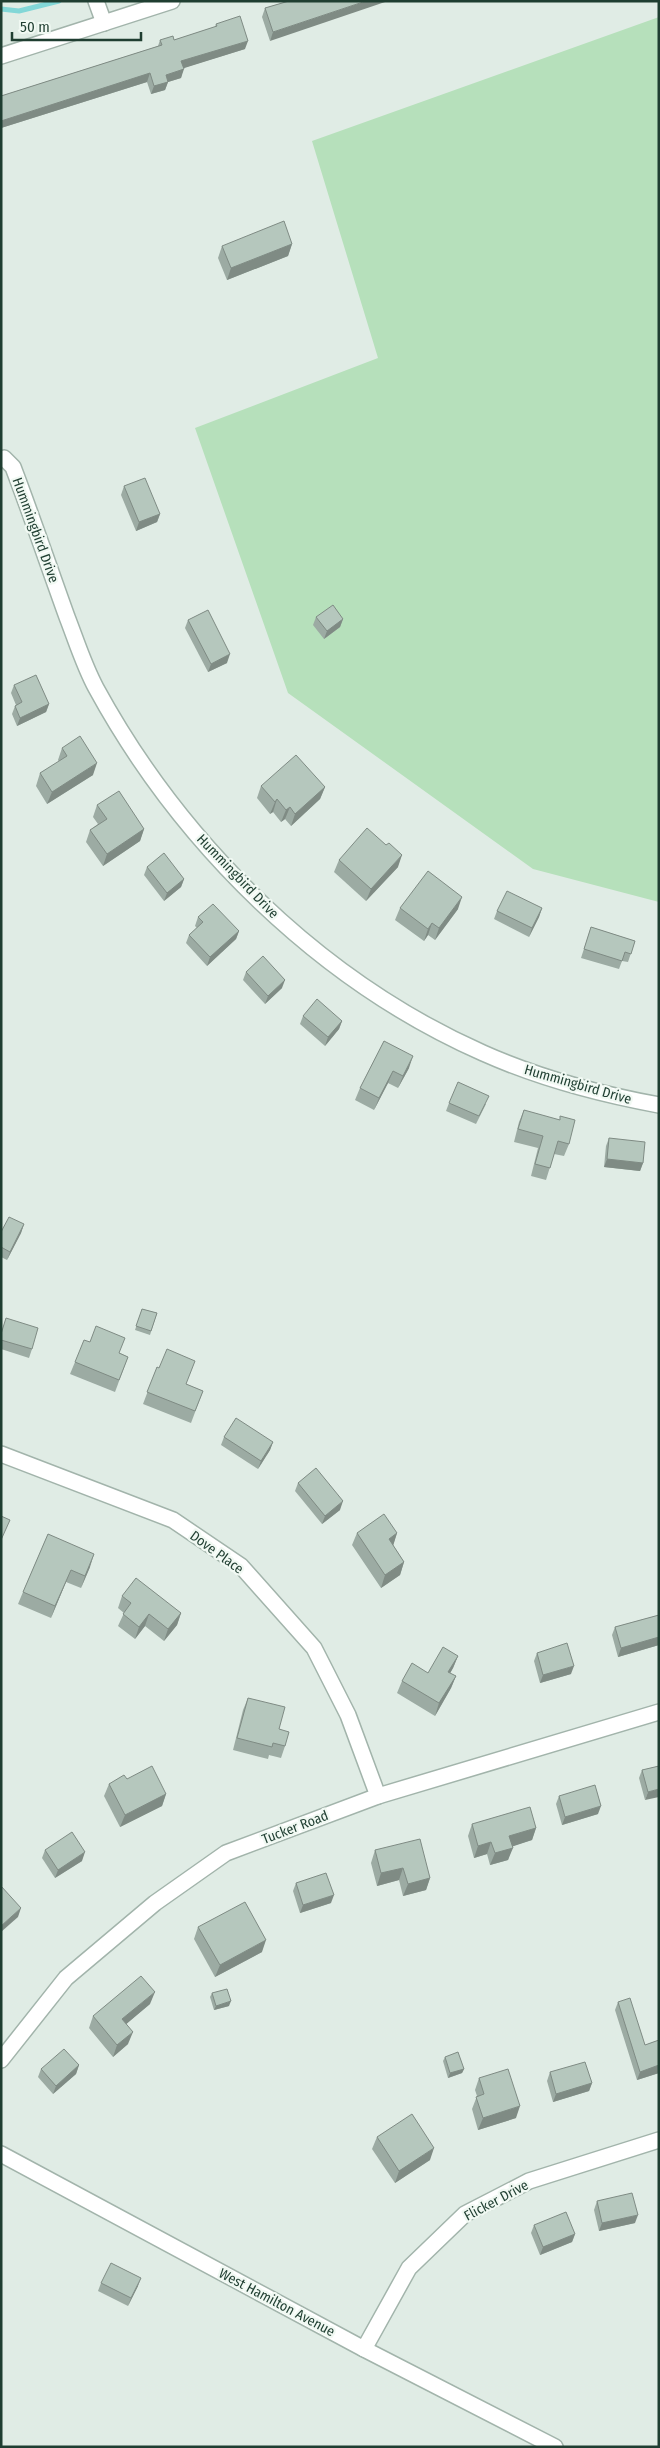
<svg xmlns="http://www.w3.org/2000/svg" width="660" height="2448" font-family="'Fira Sans Condensed',sans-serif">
<rect width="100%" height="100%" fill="#e0ece5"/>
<polygon fill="#b6e0bb" points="659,17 659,902 533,869 288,693 195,428 378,358 312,141"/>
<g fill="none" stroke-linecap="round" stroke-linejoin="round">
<polyline stroke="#82d7d7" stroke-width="5" points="1,9 19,11 59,1"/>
<g stroke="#a2b4ab" stroke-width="18">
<g id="minor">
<polyline points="96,1 104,23"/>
<polyline points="1,56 172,1"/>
<path d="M1 459 4 458 13 467C32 517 49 567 67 617 76 640 84 666 96 688 181 844 320 981 483 1053 539 1078 599 1094 659 1105"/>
<polyline points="1,1454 173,1520 241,1566 314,1648 348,1715 378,1796"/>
<polyline points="1,2060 66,1978 155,1903 226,1853 378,1796 659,1712"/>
<polyline points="1,2154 364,2349 555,2447"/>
<polyline points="364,2349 409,2268 465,2214 529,2181 659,2140"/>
</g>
</g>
<use href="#minor" stroke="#fff" stroke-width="15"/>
</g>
<g fill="#9caba3">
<polygon points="289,1 270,41 262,17 265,8"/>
<polygon points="216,24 245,49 183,68 181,78 168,82 165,90 151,94 147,82 1,128 1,96 143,51 158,46 160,40 174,40 215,27"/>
<polygon points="292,244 288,256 227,280 218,258 222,246"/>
<polygon points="124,486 160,514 157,522 136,531 121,495"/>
<polygon points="316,617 343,619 340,627 324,639 313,625"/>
<polygon points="188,620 227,663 208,672 185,628"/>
<polygon points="14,685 49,704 46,712 17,726 12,714 15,706 16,705 11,693"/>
<polygon points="62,748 93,775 47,804 36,786 40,773 59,762 58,760"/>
<polygon points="261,786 325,787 320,799 291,826 285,819 281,822 273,812 270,814 257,798"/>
<polygon points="97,805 144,829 140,841 103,866 86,842 90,830 98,824 93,817"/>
<polygon points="339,860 398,867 366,901 334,872"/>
<polygon points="147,867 184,879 181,887 164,901 144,875"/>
<polygon points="400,908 458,909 435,940 428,935 424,941 395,920"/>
<polygon points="542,908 539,917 529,937 494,919 497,911"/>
<polygon points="198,917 239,931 236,939 207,966 186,943 189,935 197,928 195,926"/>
<polygon points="591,927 635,941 628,962 622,961 619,969 581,958"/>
<polygon points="246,972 282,988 265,1004 243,980"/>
<polygon points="303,1016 342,1021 339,1029 325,1046 300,1024"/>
<polygon points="384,1041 409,1068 398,1088 388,1083 374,1110 355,1100 360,1088"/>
<polygon points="449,1103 486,1104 476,1124 446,1111"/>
<polygon points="524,1110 569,1144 564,1156 554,1154 546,1180 531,1176 538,1148 514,1142 519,1122"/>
<polygon points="609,1138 643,1163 640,1171 604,1167 606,1146"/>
<polygon points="24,1224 21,1233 7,1260 1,1257 1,1232"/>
<polygon points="142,1309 157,1313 150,1335 135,1330"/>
<polygon points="1,1333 32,1349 29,1358 1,1349"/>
<polygon points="120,1353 128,1357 115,1392 70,1374 75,1362"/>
<polygon points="157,1367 186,1384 203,1391 191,1423 143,1404"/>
<polygon points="224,1437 273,1442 270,1450 258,1469 221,1445"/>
<polygon points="298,1483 340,1510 322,1524 295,1491"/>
<polygon points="357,1533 397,1533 393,1545 404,1562 400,1575 381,1588 352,1545"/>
<polygon points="48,1534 90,1567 81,1588 66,1582 51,1618 18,1604 23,1592"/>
<polygon points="122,1596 181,1613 177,1625 164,1641 145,1626 135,1639 118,1626 124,1613 118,1608"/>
<polygon points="659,1615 659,1645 618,1657 612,1635 615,1627"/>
<polygon points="537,1653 571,1674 540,1683 534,1661"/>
<polygon points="458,1656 453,1668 450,1673 456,1676 451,1688 435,1716 397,1693 402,1681 428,1673"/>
<polygon points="248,1698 279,1729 285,1746 281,1758 269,1755 268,1759 233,1750 243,1710"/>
<polygon points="659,1766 645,1800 639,1778 642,1770"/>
<polygon points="127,1779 166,1794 162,1806 120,1827 104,1796 109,1784"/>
<polygon points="559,1796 598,1814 562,1825 556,1804"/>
<polygon points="472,1824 536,1828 532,1840 512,1846 508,1860 490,1865 487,1854 474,1858 468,1836"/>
<polygon points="45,1850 82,1861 55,1878 42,1858"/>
<polygon points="375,1850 430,1878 426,1890 403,1896 399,1880 377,1886 371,1863"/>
<polygon points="296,1883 331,1903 300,1913 293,1891"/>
<polygon points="198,1927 262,1952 215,1977 194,1939"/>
<polygon points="212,1993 229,2006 214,2010 210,1997"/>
<polygon points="618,2002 645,2045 659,2040 659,2073 637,2080 615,2010"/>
<polygon points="150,2004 126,2024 128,2044 113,2057 89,2028 93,2016"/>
<polygon points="445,2057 464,2069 462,2073 448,2078 443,2061"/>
<polygon points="79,2065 76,2074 53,2094 38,2077 41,2069"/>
<polygon points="550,2072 592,2083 589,2091 553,2102 547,2081"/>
<polygon points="479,2078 516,2118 478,2130 472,2109 477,2096 475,2090"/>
<polygon points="377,2137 430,2160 395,2183 372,2149"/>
<polygon points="597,2201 635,2223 599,2231 594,2210"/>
<polygon points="534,2225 575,2234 572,2242 540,2255 531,2233"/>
<polygon points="101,2283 138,2286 128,2306 98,2291"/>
</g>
<g fill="#7f8b84">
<polygon points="366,1 388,1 270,41 273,32"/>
<polygon points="248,41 245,49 178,70 181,61"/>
<polygon points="184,69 181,78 168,82 165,90 151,94 154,86 166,75"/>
<polygon points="150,73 147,82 1,128 1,121"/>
<polygon points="292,244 288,256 227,280 231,268"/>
<polygon points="160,514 157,522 136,531 139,522"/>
<polygon points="343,619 340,627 324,639 327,631"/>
<polygon points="230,654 227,663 208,672 211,664"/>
<polygon points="49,704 46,712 17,726 20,718"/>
<polygon points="97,763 93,775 47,804 52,792"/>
<polygon points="325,787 320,799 291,826 295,814"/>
<polygon points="277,799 273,812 270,814 275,802"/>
<polygon points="290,807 285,819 281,822 286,810"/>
<polygon points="144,829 140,841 103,866 107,854"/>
<polygon points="402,855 398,867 366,901 371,889"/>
<polygon points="184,879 181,887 164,901 167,893"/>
<polygon points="462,897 458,909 435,940 439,928"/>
<polygon points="542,908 539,917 529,937 532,928"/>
<polygon points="432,923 428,935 424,941 428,929"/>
<polygon points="239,931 236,939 207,966 210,957"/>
<polygon points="285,980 282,988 265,1004 268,996"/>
<polygon points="342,1021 339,1029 325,1046 328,1037"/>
<polygon points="413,1056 409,1068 398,1088 403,1076"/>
<polygon points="393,1071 388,1083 374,1110 379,1098"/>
<polygon points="607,1159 643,1163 640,1171 604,1167"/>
<polygon points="24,1224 21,1233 7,1260 10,1252"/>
<polygon points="273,1442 270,1450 258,1469 261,1461"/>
<polygon points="343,1501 340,1510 322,1524 325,1516"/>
<polygon points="397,1533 393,1546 389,1539"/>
<polygon points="94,1554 90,1567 81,1588 85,1576"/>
<polygon points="404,1562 400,1575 381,1588 385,1575"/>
<polygon points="71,1570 51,1618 55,1606"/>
<polygon points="181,1613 177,1625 164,1641 168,1629"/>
<polygon points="149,1614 145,1626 135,1639 139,1627"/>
<polygon points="659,1637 659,1645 618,1657 621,1648"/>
<polygon points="458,1656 453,1668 444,1684 448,1672"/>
<polygon points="574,1666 571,1674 540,1683 543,1675"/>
<polygon points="456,1676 451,1688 435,1716 439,1703"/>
<polygon points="659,1789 659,1797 645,1800 648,1792"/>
<polygon points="166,1794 162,1806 120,1827 125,1815"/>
<polygon points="601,1806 598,1814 562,1825 565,1817"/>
<polygon points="536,1828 532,1840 505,1849 509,1836"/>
<polygon points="491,1842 487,1854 474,1858 478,1846"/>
<polygon points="513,1848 508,1860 490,1865 495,1853"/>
<polygon points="85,1852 82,1861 55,1878 58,1870"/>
<polygon points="403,1868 399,1880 377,1886 381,1873"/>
<polygon points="430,1878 426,1890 403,1896 408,1884"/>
<polygon points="334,1895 331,1903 300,1913 303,1905"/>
<polygon points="21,1908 18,1917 1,1932 1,1926"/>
<polygon points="266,1940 262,1952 215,1977 220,1965"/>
<polygon points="155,1992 150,2004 118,2031 122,2019"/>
<polygon points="231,2001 229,2006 214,2010 216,2006"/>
<polygon points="133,2032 128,2044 113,2057 117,2045"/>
<polygon points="79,2065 76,2074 53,2094 56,2086"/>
<polygon points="659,2065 659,2073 637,2080 640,2072"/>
<polygon points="464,2069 462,2073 448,2078 450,2073"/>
<polygon points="592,2083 589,2091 553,2102 556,2094"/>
<polygon points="520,2106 516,2118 478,2130 483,2118"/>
<polygon points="434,2148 430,2160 395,2183 399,2171"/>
<polygon points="638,2215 635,2223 599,2231 602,2223"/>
<polygon points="575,2234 572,2242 540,2255 543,2247"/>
<polygon points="141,2278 138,2286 128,2306 131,2298"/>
</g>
<g fill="#b5c7bd" stroke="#7f8b84">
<polygon points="289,1 366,1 273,32 265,8"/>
<polygon points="240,16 248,41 181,61 184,69 166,75 168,82 154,86 150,73 1,121 1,96 143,51 162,45 160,40 173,36 174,40 217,26 216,24"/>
<polygon points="284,221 292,244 231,268 222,246"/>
<polygon points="145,478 160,514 139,522 124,486"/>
<polygon points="333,605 343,619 327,631 316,617"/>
<polygon points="208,610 230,654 211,664 188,620"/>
<polygon points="36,675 49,704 20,718 15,706 22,702 14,685"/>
<polygon points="80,736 97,763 52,792 40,773 67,756 62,748"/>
<polygon points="296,755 325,787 295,814 290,807 286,810 277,799 275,802 261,786"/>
<polygon points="119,791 144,829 107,854 90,830 107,819 97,805"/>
<polygon points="367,828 386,845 389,843 402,855 371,889 339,860"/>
<polygon points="164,853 184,879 167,893 147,867"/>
<polygon points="428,871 462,897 439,928 432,923 428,929 400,908"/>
<polygon points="507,891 542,908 532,928 497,911"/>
<polygon points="213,904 239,931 210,957 189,935 203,922 198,917"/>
<polygon points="591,927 635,941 631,954 625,952 622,961 584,949"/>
<polygon points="263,956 285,980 268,996 246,972"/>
<polygon points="317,999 342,1021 328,1037 303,1016"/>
<polygon points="384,1041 413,1056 403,1076 393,1071 379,1098 360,1088"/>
<polygon points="458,1082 489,1096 479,1116 449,1103"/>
<polygon points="524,1110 560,1120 560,1116 575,1120 569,1144 558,1141 550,1168 535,1164 543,1136 518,1129"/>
<polygon points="609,1138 645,1142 643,1163 607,1159"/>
<polygon points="9,1217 24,1224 10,1252 1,1247 1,1232"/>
<polygon points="142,1309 157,1313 151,1331 136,1326"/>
<polygon points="6,1318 38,1328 32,1349 1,1340 1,1334"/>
<polygon points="96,1326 125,1338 119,1353 128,1357 119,1380 75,1362 84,1340 90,1342"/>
<polygon points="167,1349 195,1361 186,1384 203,1391 195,1411 147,1392 157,1367 159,1368"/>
<polygon points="236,1418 273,1442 261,1461 224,1437"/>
<polygon points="316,1468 343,1501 325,1516 298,1483"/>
<polygon points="384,1514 397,1533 389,1539 404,1562 385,1575 357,1533"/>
<polygon points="1,1516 10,1520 1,1540"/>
<polygon points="48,1534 94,1554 85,1576 71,1570 55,1606 23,1592"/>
<polygon points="136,1578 181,1613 168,1629 149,1614 139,1627 123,1614 131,1603 122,1596"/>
<polygon points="659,1615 659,1637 621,1648 615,1627"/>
<polygon points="567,1643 574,1666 543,1675 537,1653"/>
<polygon points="443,1647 458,1656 448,1672 456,1676 439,1703 402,1681 412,1663 428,1673"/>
<polygon points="248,1698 285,1707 279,1729 289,1732 285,1746 273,1743 272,1747 237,1738"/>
<polygon points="152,1766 166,1794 125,1815 109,1784 124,1775 127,1779"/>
<polygon points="659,1766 659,1789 648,1792 642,1770"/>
<polygon points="595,1785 601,1806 565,1817 559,1796"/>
<polygon points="530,1807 536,1828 509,1836 513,1848 495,1853 491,1842 478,1846 472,1824"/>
<polygon points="72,1832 85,1852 58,1870 45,1850"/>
<polygon points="420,1839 430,1878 408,1884 403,1868 381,1873 375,1850"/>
<polygon points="326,1873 334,1895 303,1905 296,1883"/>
<polygon points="1,1886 21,1908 1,1926"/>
<polygon points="245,1902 266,1940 220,1965 198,1927"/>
<polygon points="141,1976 155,1992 122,2019 133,2032 117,2045 93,2016"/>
<polygon points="227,1989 231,2001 216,2006 212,1993"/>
<polygon points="630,1998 645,2045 659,2040 659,2065 640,2072 618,2002"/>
<polygon points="64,2049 79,2065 56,2086 41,2069"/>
<polygon points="458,2052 464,2069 450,2073 445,2057"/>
<polygon points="585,2062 592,2083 556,2094 550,2072"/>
<polygon points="508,2069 520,2106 483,2118 476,2097 484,2094 479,2078"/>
<polygon points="412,2114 434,2148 399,2171 377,2137"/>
<polygon points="632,2193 638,2215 602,2223 597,2201"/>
<polygon points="566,2212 575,2234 543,2247 534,2225"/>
<polygon points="111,2263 141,2278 131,2298 101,2283"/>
</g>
<g text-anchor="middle" stroke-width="4.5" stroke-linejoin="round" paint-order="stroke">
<g font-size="14" fill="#1f3e31" stroke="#f1f9f3">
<text transform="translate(36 530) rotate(70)" y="5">Hummingbird Drive</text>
<text transform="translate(238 876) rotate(46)" y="5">Hummingbird Drive</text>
<text transform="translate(578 1084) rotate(16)" y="5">Hummingbird Drive</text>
<text transform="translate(217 1552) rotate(36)" y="5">Dove Place</text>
<text transform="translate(295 1827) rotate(-21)" y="5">Tucker Road</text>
<text transform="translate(496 2200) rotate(-28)" y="5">Flicker Drive</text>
<text transform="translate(277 2302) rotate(28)" y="5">West Hamilton Avenue</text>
</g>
</g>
<rect width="660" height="2448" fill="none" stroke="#1f3e31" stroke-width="5"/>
<path d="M12 32v8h129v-8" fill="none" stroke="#1f3e31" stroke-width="2.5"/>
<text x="20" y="32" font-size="15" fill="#1f3e31" stroke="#f1f9f3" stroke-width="4" paint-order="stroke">50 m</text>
</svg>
